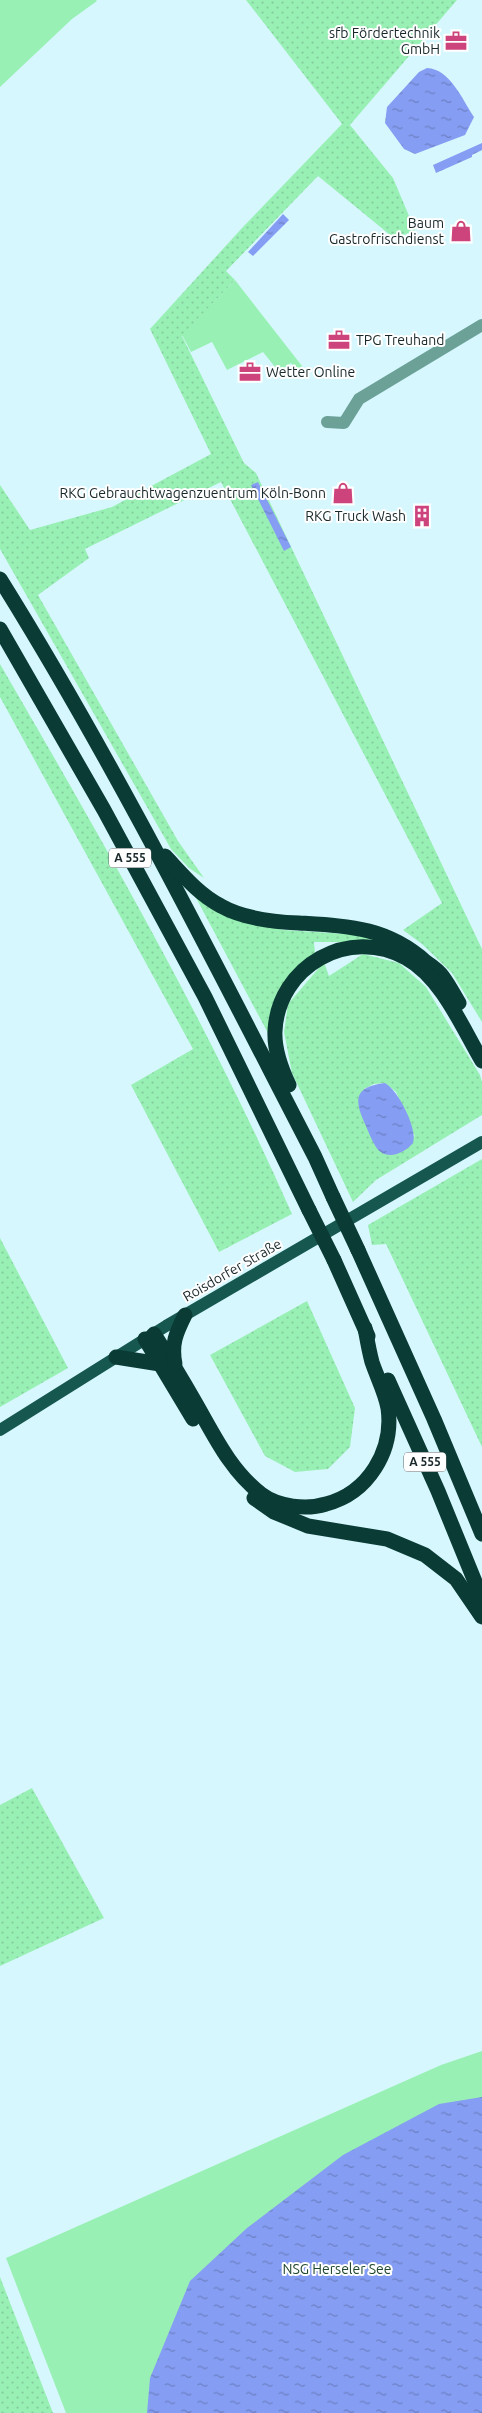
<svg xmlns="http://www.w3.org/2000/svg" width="482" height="2413" font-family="Ubuntu,sans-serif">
<defs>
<pattern id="grass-dots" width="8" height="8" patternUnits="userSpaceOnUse" patternTransform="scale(1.25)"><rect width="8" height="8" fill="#99f0b5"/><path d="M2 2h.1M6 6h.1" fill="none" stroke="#83ce9c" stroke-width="1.8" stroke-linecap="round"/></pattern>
<pattern id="water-ripples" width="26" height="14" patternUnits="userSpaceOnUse" patternTransform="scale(1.25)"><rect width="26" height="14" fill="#859df2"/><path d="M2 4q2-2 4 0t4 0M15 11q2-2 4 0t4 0" fill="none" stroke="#6c80c4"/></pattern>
</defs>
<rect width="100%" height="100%" fill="#d7f7fe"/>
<g fill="url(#grass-dots)" fill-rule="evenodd">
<polygon points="246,0 457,0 350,125 393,178 415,230 395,239 318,176 226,271 235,280 182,336 244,463 256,473 482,949 482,1022 452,973 422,944 403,930 442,903 221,482 85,549 89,558 38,595 178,841 204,878 189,868 171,849 0,549 0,485 30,530 112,507 211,454 150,329 242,228 342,124"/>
<path d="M0 664C104 843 208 1024 292 1214L219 1252 131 1085 193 1049 0 697Z"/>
<polygon points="194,894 233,919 284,930 361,935 384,942 314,942 315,954 270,1037"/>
<path d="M363 954 399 963 426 987 480 1075 482 1082V1115L376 1180 353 1202 292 1073 284 1032 288 1004 324 962 329 976ZM385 1083 396 1092 415 1137 364 1089 374 1084Z"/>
<polygon points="482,1159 482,1447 386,1244 372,1245 368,1225"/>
<polygon points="0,1238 68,1368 0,1407"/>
<polygon points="307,1301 355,1408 350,1447 328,1469 295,1472 265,1456 210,1355"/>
<polygon points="32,1788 104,1918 0,1966 0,1805"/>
<polygon points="0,2277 53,2413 0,2413"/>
</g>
<g fill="#99f0b5">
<polygon points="0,0 96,0 97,1 72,19 0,87"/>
<polygon points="235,280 302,366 297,371 291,363 279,372 263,352 227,370 212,342 191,352 182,335"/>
<polygon points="482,2051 482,2413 66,2413 6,2258 441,2065"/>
</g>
<g fill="url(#water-ripples)">
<path d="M427 68C450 69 462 99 474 117L465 135 415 154 404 149 385 123 387 107 419 72Z"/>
<polygon points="482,143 482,150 472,155 472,157 436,173 433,165"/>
<polygon points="283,214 289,220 253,256 248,252"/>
<polygon points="258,482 291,547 284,551 251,485"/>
<path d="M385 1083C398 1090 418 1129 413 1143 405 1153 386 1162 376 1147 372 1141 369 1133 366 1126 354 1100 353 1087 385 1083Z"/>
<polygon points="482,2097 482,2413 147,2413 150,2378 190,2281 247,2228 343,2155 439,2104"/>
</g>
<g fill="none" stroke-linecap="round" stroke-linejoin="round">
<polyline stroke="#6ca198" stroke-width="12" points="327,422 344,423 359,399 482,325"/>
<polyline stroke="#16574f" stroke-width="12" points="0,1430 166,1326 482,1142"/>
<g stroke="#0a3b35" stroke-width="15">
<path d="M0 579C116 765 214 962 315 1157L333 1197"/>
<polyline points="0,629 104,810 205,997 309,1210"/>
<path d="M165 856C182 874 198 894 221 906 244 919 273 922 299 923 348 926 387 927 426 962 432 966 439 971 443 977 449 985 454 995 459 1003"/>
<path d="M289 1085C281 1068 274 1050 275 1031 278 966 349 926 406 958 442 978 462 1027 482 1061"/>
<polyline points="358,1250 434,1419 482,1534"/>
<polyline points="334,1260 368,1336"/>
<path d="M154 1334C168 1356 182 1379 195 1402 214 1435 230 1470 261 1494 278 1507 307 1510 326 1504 368 1493 394 1451 388 1408 385 1392 377 1377 372 1362 369 1351 367 1339 365 1328"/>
<polyline points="145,1339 193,1419"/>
<polyline points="116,1357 160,1364"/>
<path d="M175 1364C171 1344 176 1333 185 1315"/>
<polyline points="388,1380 438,1491 482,1599"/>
<polyline points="254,1498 274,1512 308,1526 387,1539 425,1555 456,1579 482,1617"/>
</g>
<g stroke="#0a3b35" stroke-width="15">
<polyline points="333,1197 358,1250"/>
<polyline points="309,1210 334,1260"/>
</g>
</g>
<defs>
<g id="office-bare" transform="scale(1.725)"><path d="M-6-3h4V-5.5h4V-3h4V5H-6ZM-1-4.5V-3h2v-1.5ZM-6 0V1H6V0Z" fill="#cd437b" stroke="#fff" stroke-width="2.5" paint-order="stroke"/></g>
<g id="shop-bare" transform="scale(1.725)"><path d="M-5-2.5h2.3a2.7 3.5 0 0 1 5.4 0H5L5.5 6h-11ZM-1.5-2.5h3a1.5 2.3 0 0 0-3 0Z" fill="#cd437b" stroke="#fff" stroke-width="2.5" paint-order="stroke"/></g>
<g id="building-bare" transform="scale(1.725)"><path d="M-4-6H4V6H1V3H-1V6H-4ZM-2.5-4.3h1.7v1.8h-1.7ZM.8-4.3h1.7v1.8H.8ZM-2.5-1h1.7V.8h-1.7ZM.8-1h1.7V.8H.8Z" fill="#cd437b" stroke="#fff" stroke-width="2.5" paint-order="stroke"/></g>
</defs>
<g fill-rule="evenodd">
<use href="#office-bare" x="456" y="41"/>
<use href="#shop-bare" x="461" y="231"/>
<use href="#office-bare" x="339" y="340"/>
<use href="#office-bare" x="250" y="372"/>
<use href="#shop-bare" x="343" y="493"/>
<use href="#building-bare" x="422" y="516"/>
</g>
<g text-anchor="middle" stroke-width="4" stroke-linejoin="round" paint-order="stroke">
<g fill="#fff" stroke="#5d686a" stroke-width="1">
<rect x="109" y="848.5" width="42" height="19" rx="4"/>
<rect x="404" y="1452.5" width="42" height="19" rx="4"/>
</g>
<g font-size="12" font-weight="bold" fill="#18272a">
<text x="130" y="862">A 555</text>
<text x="425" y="1466">A 555</text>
</g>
<g font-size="14" fill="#18272a" stroke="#fff" text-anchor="end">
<text x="440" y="38">sfb Fördertechnik<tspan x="440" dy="16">GmbH</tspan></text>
<text x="444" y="228">Baum<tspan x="444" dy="16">Gastrofrischdienst</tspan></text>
<text x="356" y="345" text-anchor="start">TPG Treuhand</text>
<text x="266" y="377" text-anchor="start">Wetter Online</text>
<text x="326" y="498">RKG Gebrauchtwagenzuentrum Köln-Bonn</text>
<text x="406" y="521">RKG Truck Wash</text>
</g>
<g font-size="14" fill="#18272a" stroke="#fff">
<text transform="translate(232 1270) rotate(-30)" y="5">Roisdorfer Straße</text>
</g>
<g font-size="14" fill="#20482e" stroke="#fff">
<text x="337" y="2274">NSG Herseler See</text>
</g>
</g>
</svg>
